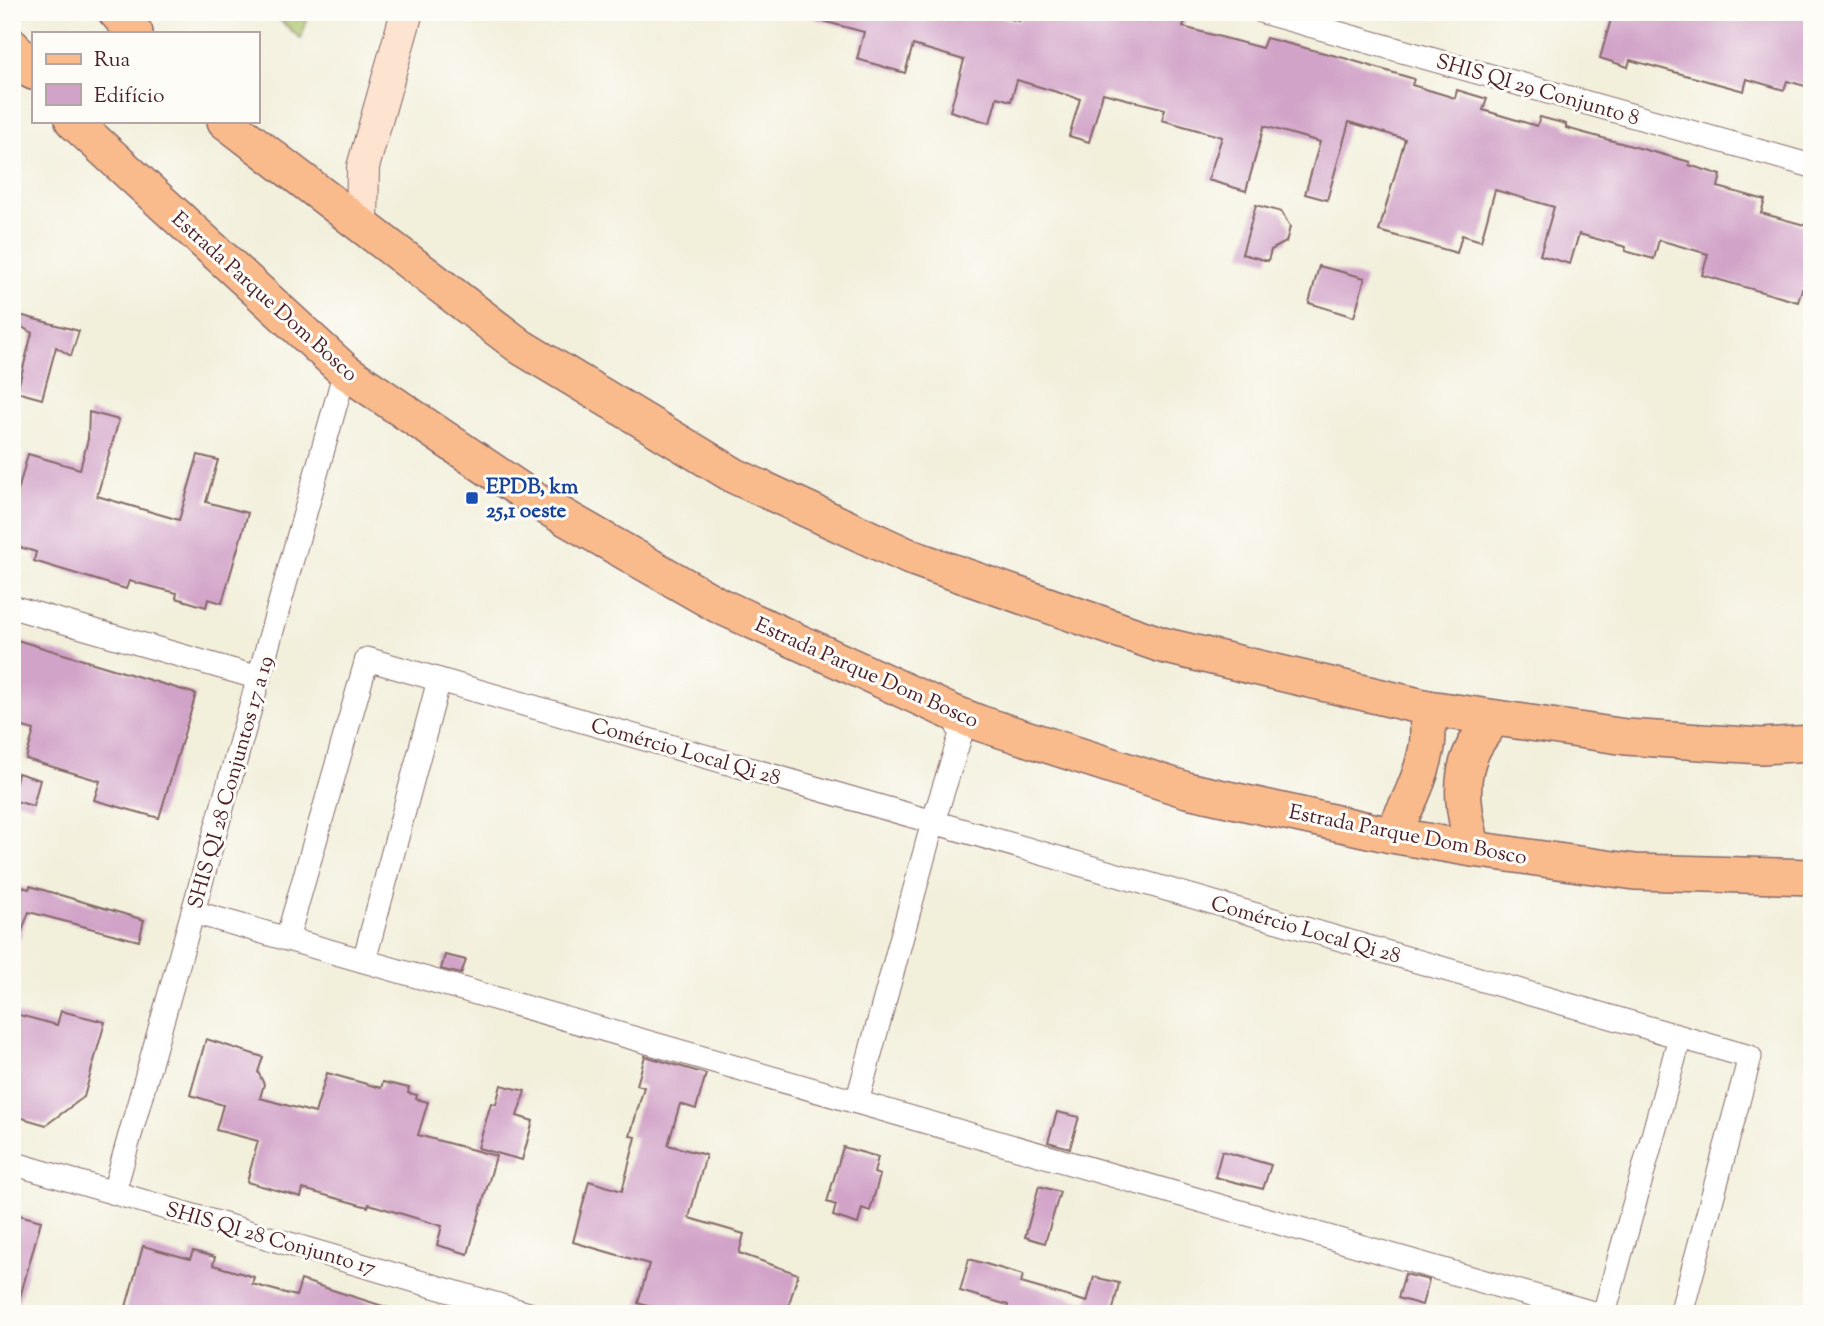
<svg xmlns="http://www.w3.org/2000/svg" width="1824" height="1326" font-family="'Sorts Mill Goudy',serif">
<rect width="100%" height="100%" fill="#fdfcf7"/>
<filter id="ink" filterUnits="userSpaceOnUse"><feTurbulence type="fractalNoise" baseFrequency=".0143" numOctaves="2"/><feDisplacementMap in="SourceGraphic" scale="14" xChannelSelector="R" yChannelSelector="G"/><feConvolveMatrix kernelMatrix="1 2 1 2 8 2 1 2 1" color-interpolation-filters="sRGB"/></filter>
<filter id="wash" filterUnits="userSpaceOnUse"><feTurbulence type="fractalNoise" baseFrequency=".00686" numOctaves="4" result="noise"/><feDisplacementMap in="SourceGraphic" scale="28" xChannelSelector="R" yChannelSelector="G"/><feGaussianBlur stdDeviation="1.57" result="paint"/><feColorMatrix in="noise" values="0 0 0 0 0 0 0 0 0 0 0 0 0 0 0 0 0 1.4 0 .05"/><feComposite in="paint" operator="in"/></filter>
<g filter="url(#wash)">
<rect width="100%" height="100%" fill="#f2efdb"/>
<polygon fill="#abc46a" stroke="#7a724a" stroke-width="2" points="271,12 309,12 301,39"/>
<g id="blocks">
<g fill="#d1a3c8">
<polygon points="816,12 983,12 1019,21 1021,12 1188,12 1183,27 1262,48 1266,38 1344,58 1414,79 1412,85 1455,98 1457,90 1487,99 1483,110 1537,126 1540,117 1566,124 1566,128 1690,162 1689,165 1721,175 1718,187 1765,200 1761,213 1812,227 1812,292 1802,289 1798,302 1702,275 1708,254 1659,240 1654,259 1625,251 1626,247 1579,234 1570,264 1540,255 1554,207 1495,190 1481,241 1462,235 1457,253 1379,231 1405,139 1349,122 1327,200 1305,194 1320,142 1264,126 1246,191 1208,180 1222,137 1162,120 1165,109 1103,93 1089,142 1069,136 1080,99 1017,80 1011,101 997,97 990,123 950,111 964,60 913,45 905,73 857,59 864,32 815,19"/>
<polygon points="1613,12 1707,12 1731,19 1733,12 1812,12 1812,88 1787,81 1784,90 1747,79 1744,91 1630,60 1628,67 1600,58"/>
<polygon points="1256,205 1282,212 1290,227 1286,242 1271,250 1268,261 1242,254"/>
<polygon points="1319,266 1365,278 1354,317 1309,303"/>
<polygon points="12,313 79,331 71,356 56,347 42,399 17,392 32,333 12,321"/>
<polygon points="89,412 119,420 97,496 179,520 198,455 218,460 206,502 248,513 222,603 208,599 206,607 176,598 177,593 129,581 126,589 34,561 36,552 12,545 12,513 28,454 80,469 88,439"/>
<polygon points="17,640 196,694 159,818 94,800 100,781 26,759 34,730 12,724 12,657"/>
<polygon points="18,773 40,780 33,806 12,800"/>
<polygon points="12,884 29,889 30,886 144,920 139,941 29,912 15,950 12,950"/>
<polygon points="445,955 466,960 461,974 441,969"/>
<polygon points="61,1011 105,1022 84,1097 46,1125 12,1115 12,1013 57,1025"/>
<polygon points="206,1039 263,1057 258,1072 264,1084 260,1098 315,1113 327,1073 381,1088 383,1082 409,1088 408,1093 417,1095 416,1099 428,1102 418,1135 496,1156 468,1254 437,1245 442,1226 369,1204 368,1207 303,1189 301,1197 247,1182 258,1141 216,1130 223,1105 190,1095"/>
<polygon points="645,1056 706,1074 696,1109 680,1104 668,1145 706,1155 689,1218 744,1234 739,1253 798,1274 786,1314 655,1314 656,1309 638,1303 649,1264 573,1242 589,1181 622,1191 636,1137 630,1136 644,1087 637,1085"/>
<polygon points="501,1085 525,1091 517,1116 533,1121 522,1160 478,1148 491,1103 496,1104"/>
<polygon points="1057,1112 1079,1117 1070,1148 1048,1142"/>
<polygon points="843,1147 878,1157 874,1173 880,1175 870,1211 862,1208 858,1224 833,1216 836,1205 827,1202"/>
<polygon points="1222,1151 1271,1165 1263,1189 1215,1177"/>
<polygon points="1039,1186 1060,1192 1045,1243 1025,1237"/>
<polygon points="12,1213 41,1221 19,1301 12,1300"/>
<polygon points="143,1246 190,1259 193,1251 215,1257 213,1265 254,1277 252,1284 296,1296 301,1280 389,1308 388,1314 124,1314"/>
<polygon points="969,1259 1023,1275 1021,1283 1087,1302 1094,1277 1119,1283 1112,1314 1006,1314 1008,1305 960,1291"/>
<polygon points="1405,1274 1429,1280 1422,1305 1398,1298"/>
</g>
</g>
</g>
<g filter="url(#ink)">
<use href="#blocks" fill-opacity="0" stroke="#856869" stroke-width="2"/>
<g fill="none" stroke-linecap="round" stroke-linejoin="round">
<g stroke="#856869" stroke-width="25">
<g id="street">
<polyline points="1263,12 1812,166"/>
<polyline points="12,607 259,678"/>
<polyline points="193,912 1597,1314"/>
<polyline points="287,939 367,659 1750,1057 1681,1314"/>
<polyline points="364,961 439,680"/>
<polyline points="857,1102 933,822 961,734 951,712"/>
<polyline points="12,1163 529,1314"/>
<polyline points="114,1192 345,371"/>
<polyline points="1604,1314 1680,1037"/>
</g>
</g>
<g stroke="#856869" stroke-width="34">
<polyline id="secondary" points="362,225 363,167 407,12"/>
</g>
<g stroke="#856869" stroke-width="38">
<g id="primary">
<polyline points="116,12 135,33"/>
<polyline points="12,46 33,72"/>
<polyline points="73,121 345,371 538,502 718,605 951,712 979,723 1187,790 1391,835 1473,849 1635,872 1812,877"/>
<polyline points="225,121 521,347 735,476 910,557 1162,645 1428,708 1626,737 1761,746 1812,743"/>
<path d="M1391 835C1407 807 1421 779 1427 747 1429 735 1427 721 1428 708"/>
<path d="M1473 849C1465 818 1457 782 1472 751 1477 739 1487 728 1494 718"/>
</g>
</g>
<use href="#street" stroke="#fff" stroke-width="23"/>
<use href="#secondary" stroke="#fde4d1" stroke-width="32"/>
<use href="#primary" stroke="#fabb8c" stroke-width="35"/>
</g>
</g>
<rect fill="#1a4fb4" stroke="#fdfcf7" stroke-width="2.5" x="465" y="491" width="14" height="14" rx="3.5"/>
<g text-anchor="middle" stroke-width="6" stroke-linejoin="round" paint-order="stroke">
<g font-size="21" fill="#4a1f2b" stroke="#fdfcf7">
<text transform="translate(1538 89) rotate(16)" y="7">SHIS QI 29 Conjunto 8</text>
<text transform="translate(265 296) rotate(42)" y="7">Estrada Parque Dom Bosco</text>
<text transform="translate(867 672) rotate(24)" y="7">Estrada Parque Dom Bosco</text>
<text transform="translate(686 751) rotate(16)" y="7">Comércio Local Qi 28</text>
<text transform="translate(230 782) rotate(-74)" y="7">SHIS QI 28 Conjuntos 17 a 19</text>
<text transform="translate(1408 834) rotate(11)" y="7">Estrada Parque Dom Bosco</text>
<text transform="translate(1306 929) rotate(16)" y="7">Comércio Local Qi 28</text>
<text transform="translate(271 1238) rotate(16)" y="7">SHIS QI 28 Conjunto 17</text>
</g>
<g font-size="21" font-weight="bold" fill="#164399" stroke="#fdfcf7" text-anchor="start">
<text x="486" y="493">EPDB, km<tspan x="486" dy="24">25,1 oeste</tspan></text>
</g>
</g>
<rect width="1824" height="1326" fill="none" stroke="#fdfcf7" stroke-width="42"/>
<rect x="32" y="32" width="228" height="91" fill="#fdfcf7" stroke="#b5a4a5" stroke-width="2"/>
<rect x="46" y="54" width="35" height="10" fill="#fabb8c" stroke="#b5a4a5" stroke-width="2"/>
<text x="94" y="66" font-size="21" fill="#4a1f2b">Rua</text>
<rect x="46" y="84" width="35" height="21" fill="#d1a3c8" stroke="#b5a4a5" stroke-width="2"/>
<text x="94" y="102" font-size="21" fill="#4a1f2b">Edifício</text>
</svg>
